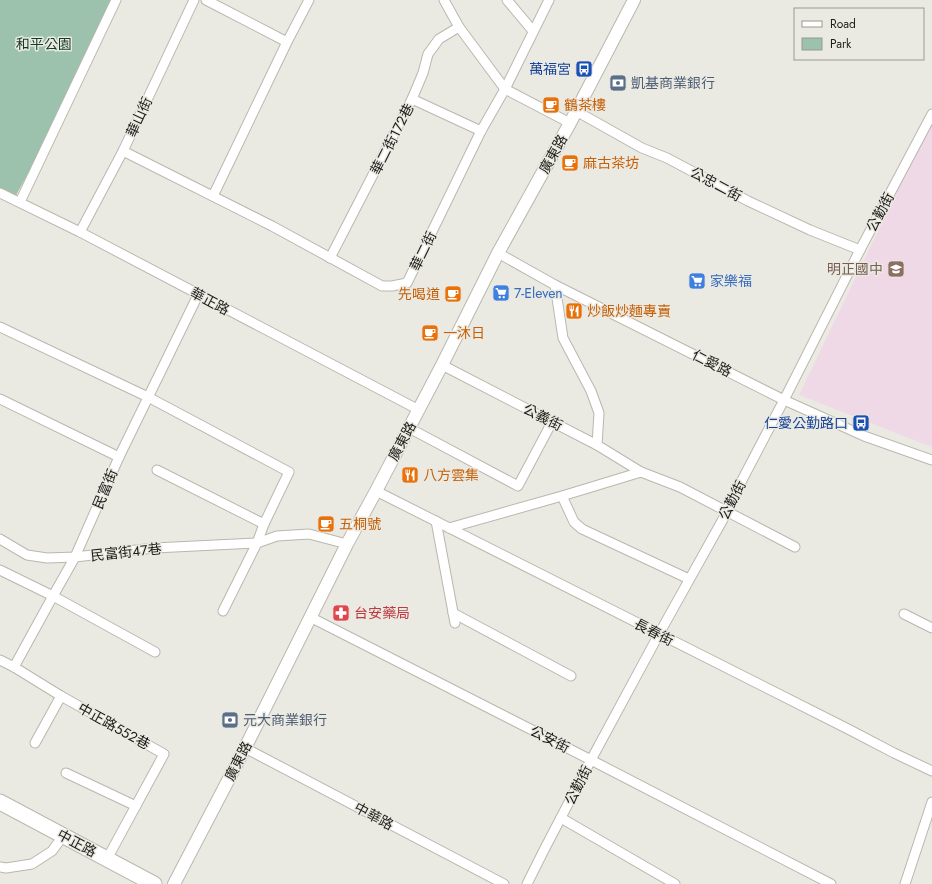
<svg xmlns="http://www.w3.org/2000/svg" width="932" height="884" font-family="Jost,'Noto Sans TC',sans-serif">
<rect width="100%" height="100%" fill="#ebeae2"/>
<polygon fill="#efd9e6" points="932,121 932,446 924,444 799,395 920,144"/>
<polygon fill="#9cc1ad" points="0,0 113,0 50,133 14,199 0,191"/>
<g fill="none" stroke-linecap="round" stroke-linejoin="round">
<g stroke="#b9b7af" stroke-width="11">
<g id="minor">
<polyline points="206,0 287,42"/>
<polyline points="444,0 459,27 505,89 570,123"/>
<polyline points="507,0 533,31"/>
<polyline points="412,99 481,131"/>
<polyline points="576,111 642,148 667,158 748,201 810,230 860,250"/>
<polyline points="123,151 272,226 382,286 392,286 407,283 481,131 505,89 549,0"/>
<polyline points="0,193 80,232 419,410"/>
<polyline points="213,196 287,42 309,0"/>
<polyline points="20,202 116,0"/>
<polyline points="80,232 123,151 194,0"/>
<polyline points="498,253 555,285 784,400 864,436 932,460"/>
<polyline points="330,258 412,99 423,73 428,54 439,39 459,27"/>
<polyline points="555,285 563,338 591,391 599,413 597,445"/>
<polyline points="0,327 148,397 289,472 264,524 257,543 223,611"/>
<polyline points="442,365 597,445 641,472 680,487 795,547"/>
<polyline points="0,399 119,457"/>
<polyline points="409,428 518,486 552,422"/>
<polyline points="157,470 264,524"/>
<polyline points="376,491 850,730 894,753 932,771"/>
<polyline points="562,496 574,522 582,529 689,579"/>
<polyline points="436,521 455,623"/>
<polyline points="449,528 562,496 641,472"/>
<polyline points="0,539 27,555 47,558 75,557 154,548 257,543 277,536 309,534 347,544"/>
<polyline points="0,570 53,596 155,652"/>
<polyline points="453,613 571,676"/>
<polyline points="904,614 932,628"/>
<polyline points="310,617 591,760 831,884"/>
<polyline points="0,660 14,667 61,696 164,754 107,859"/>
<polyline points="14,667 53,596 75,557 119,457 198,295"/>
<polyline points="35,743 61,696"/>
<polyline points="245,748 504,884"/>
<polyline points="66,773 136,806"/>
<polyline points="561,818 675,884"/>
<polyline points="0,867 6,868 32,864 52,851 63,836"/>
<polyline points="527,884 544,850 591,760 659,634 727,512 740,484 784,400 860,250 932,114"/>
<polyline points="905,884 932,802"/>
</g>
</g>
<g stroke="#b9b7af" stroke-width="14">
<polyline id="tertiary" points="174,884 245,748 347,544 376,491 442,365 498,253 570,123 634,0"/>
</g>
<g stroke="#b9b7af" stroke-width="17">
<polyline id="primary" points="0,802 154,884"/>
</g>
<use href="#minor" stroke="#fff" stroke-width="9"/>
<use href="#tertiary" stroke="#fff" stroke-width="12"/>
<use href="#primary" stroke="#fff" stroke-width="15"/>
</g>
<defs>
<g id="bus-square" transform="scale(0.9)"><rect x="-9" y="-9" width="18" height="18" rx="4" fill="#1a4fb4" stroke="#ebeae2"/><path d="M-5-6H5V4H4V6H2V4H-2V6H-4V4H-5ZM-3.5-4V0h7V-4ZM-3.5 1.2v1.5H-2V1.2ZM2 1.2v1.5H3.5V1.2Z" fill="#fff"/></g>
<g id="bank-square" transform="scale(0.9)"><rect x="-9" y="-9" width="18" height="18" rx="4" fill="#5c6f8a" stroke="#ebeae2"/><path d="M-6-4H6V4H-6ZM0-2.3a2.3 2.3 0 1 0 0 4.6a2.3 2.3 0 1 0 0-4.6Z" fill="#fff"/></g>
<g id="cafe-square" transform="scale(0.9)"><rect x="-9" y="-9" width="18" height="18" rx="4" fill="#e8710a" stroke="#ebeae2"/><path d="M-5.5-4.5H6V0H3Q3 3.5 0 3.5H-2.5Q-5.5 3.5-5.5 0ZM3-3.2v2h1.7v-2ZM-6 4.5H4V6H-6Z" fill="#fff"/></g>
<g id="school-square" transform="scale(0.9)"><rect x="-9" y="-9" width="18" height="18" rx="4" fill="#8d6e63" stroke="#ebeae2"/><path d="M0-5L7-2L0 1L-7-2ZM-4 1L0 2.5L4 1V4Q0 6-4 4Z" fill="#fff"/></g>
<g id="supermarket-square" transform="scale(0.9)"><rect x="-9" y="-9" width="18" height="18" rx="4" fill="#3f7fe0" stroke="#ebeae2"/><path d="M-6-5.5h2.5l.6 2H6L4.5 2H-2.5L-4.4-4H-6ZM-1.5 3.2a1.3 1.3 0 1 0 .1 0ZM3 3.2a1.3 1.3 0 1 0 .1 0Z" fill="#fff"/></g>
<g id="restaurant-square" transform="scale(0.9)"><rect x="-9" y="-9" width="18" height="18" rx="4" fill="#e8710a" stroke="#ebeae2"/><path d="M-5-6h1v4h1v-4h1v4h1v-4h1v5L-1.5 .5V6h-2V.5L-5-1ZM5-6V6H3V1.5H1.5Q1.5-4 5-6Z" fill="#fff"/></g>
<g id="pharmacy-square" transform="scale(0.9)"><rect x="-9" y="-9" width="18" height="18" rx="4" fill="#e0444e" stroke="#ebeae2"/><path d="M-2-6h4v4h4v4h-4v4h-4v-4h-4v-4h4Z" fill="#fff"/></g>
</defs>
<g fill-rule="evenodd">
<use href="#bus-square" x="584" y="69"/>
<use href="#bank-square" x="618" y="83"/>
<use href="#cafe-square" x="551" y="105"/>
<use href="#cafe-square" x="570" y="163"/>
<use href="#school-square" x="896" y="269"/>
<use href="#supermarket-square" x="697" y="281"/>
<use href="#supermarket-square" x="501" y="293"/>
<use href="#cafe-square" x="453" y="294"/>
<use href="#restaurant-square" x="574" y="311"/>
<use href="#cafe-square" x="430" y="333"/>
<use href="#bus-square" x="861" y="423"/>
<use href="#restaurant-square" x="410" y="475"/>
<use href="#cafe-square" x="326" y="524"/>
<use href="#pharmacy-square" x="341" y="613"/>
<use href="#bank-square" x="230" y="720"/>
</g>
<g text-anchor="middle" stroke-width="3" stroke-linejoin="round" paint-order="stroke">
<g font-size="14" fill="#133a28" stroke="#ebeae2">
<text x="44" y="49">和平公園</text>
</g>
<g font-size="14" fill="#164399" stroke="#ebeae2" text-anchor="end">
<text x="571" y="74">萬福宮</text>
<text x="848" y="428">仁愛公勤路口</text>
</g>
<g font-size="14" fill="#4e5e75" stroke="#ebeae2" text-anchor="start">
<text x="631" y="88">凱基商業銀行</text>
<text x="243" y="725">元大商業銀行</text>
</g>
<g font-size="14" fill="#c56008" stroke="#ebeae2" text-anchor="start">
<text x="564" y="110">鶴茶樓</text>
<text x="583" y="168">麻古茶坊</text>
<text x="440" y="299" text-anchor="end">先喝道</text>
<text x="587" y="316">炒飯炒麵專賣</text>
<text x="443" y="338">一沐日</text>
<text x="423" y="480">八方雲集</text>
<text x="339" y="529">五桐號</text>
</g>
<g font-size="14" fill="#1d1c19" stroke="#ebeae2">
<text transform="translate(139 117) rotate(-65)" y="5">華山街</text>
<text transform="translate(392 139) rotate(-63)" y="5">華二街172巷</text>
<text transform="translate(553 154) rotate(-61)" y="5">廣東路</text>
<text transform="translate(716 184) rotate(28)" y="5">公忠二街</text>
<text transform="translate(880 212) rotate(-62)" y="5">公勤街</text>
<text transform="translate(423 251) rotate(-64)" y="5">華二街</text>
<text transform="translate(210 301) rotate(28)" y="5">華正路</text>
<text transform="translate(712 363) rotate(27)" y="5">仁愛路</text>
<text transform="translate(543 417) rotate(27)" y="5">公義街</text>
<text transform="translate(402 441) rotate(-62)" y="5">廣東路</text>
<text transform="translate(105 489) rotate(-67)" y="5">民富街</text>
<text transform="translate(732 500) rotate(-63)" y="5">公勤街</text>
<text transform="translate(126 552) rotate(-6)" y="5">民富街47巷</text>
<text transform="translate(654 632) rotate(27)" y="5">長春街</text>
<text transform="translate(114 726) rotate(29)" y="5">中正路552巷</text>
<text transform="translate(550 739) rotate(27)" y="5">公安街</text>
<text transform="translate(238 761) rotate(-63)" y="5">廣東路</text>
<text transform="translate(578 785) rotate(-63)" y="5">公勤街</text>
<text transform="translate(374 816) rotate(28)" y="5">中華路</text>
<text transform="translate(77 843) rotate(28)" y="5">中正路</text>
</g>
<g font-size="14" fill="#785e54" stroke="#ebeae2" text-anchor="end">
<text x="883" y="274">明正國中</text>
</g>
<g font-size="14" fill="#366cbe" stroke="#ebeae2" text-anchor="start">
<text x="710" y="286">家樂福</text>
<text x="514" y="298">7-Eleven</text>
</g>
<g font-size="14" fill="#be3a42" stroke="#ebeae2" text-anchor="start">
<text x="354" y="618">台安藥局</text>
</g>
</g>
<rect x="794" y="8" width="130" height="52" fill="#ebeae2" stroke="#999892"/>
<rect x="802" y="21" width="20" height="6" fill="#ffffff" stroke="#999892"/>
<text x="830" y="28" font-size="12" fill="#1d1c19">Road</text>
<rect x="802" y="38" width="20" height="12" fill="#9cc1ad" stroke="#999892"/>
<text x="830" y="48" font-size="12" fill="#1d1c19">Park</text>
</svg>
